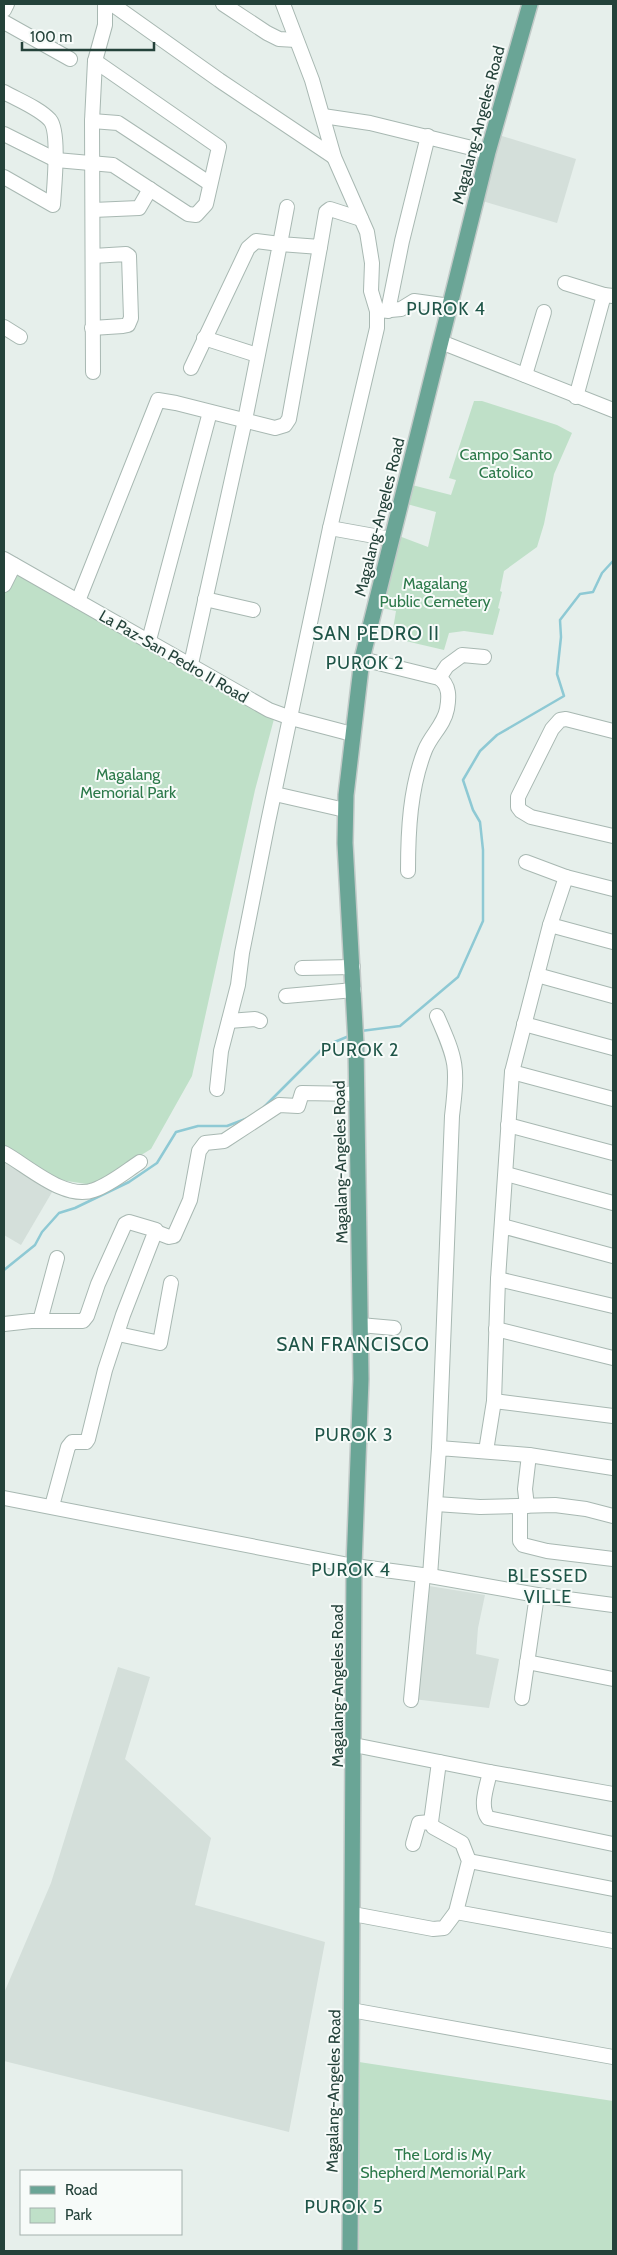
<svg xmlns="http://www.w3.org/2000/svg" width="617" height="2255" font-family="Cabin,sans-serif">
<rect width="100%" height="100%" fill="#e6efeb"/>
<g fill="#d4dfda">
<polygon points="499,135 576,159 557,223 479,200"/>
<polygon points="4,1158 55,1187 21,1245 4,1235"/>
<polygon points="423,1585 485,1595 478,1628 476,1654 499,1659 489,1708 413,1699"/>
<polygon points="118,1667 150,1677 125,1759 211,1838 195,1905 325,1942 289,2132 4,2061 4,1993 51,1883"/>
</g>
<g fill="#bfe0c8">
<polygon points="474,401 482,401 557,425 572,433 554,474 544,524 537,547 504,571 500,591 502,592 498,608 500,609 493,635 464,631 449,633 444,650 397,639 399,630 393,629 396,611 382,608 399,536 428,547 436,512 407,504 412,485 451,495 456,480 449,478"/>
<polygon points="15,571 274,719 255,790 192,1076 151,1149 93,1185 54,1179 4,1145 4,595"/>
<polygon points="359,2062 613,2101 613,2251 352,2251 352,2223"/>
</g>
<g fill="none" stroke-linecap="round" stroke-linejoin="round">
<g stroke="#8ec9d4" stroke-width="2.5">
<polyline points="361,1031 400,1026 458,977 483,921 483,850 480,822 473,810 463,780 480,751 497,735 564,696 557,674 561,637 560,620 580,594 593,592 602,573 613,561"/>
<polyline points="264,1107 325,1046 349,1036"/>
<polyline points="4,1270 35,1245 42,1232 59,1213 75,1208 129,1182 157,1163 176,1132 198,1126 227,1126 248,1118"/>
</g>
<g stroke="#a8b8b2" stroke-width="16">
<g id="minor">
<polyline points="112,4 219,80 334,157"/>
<polyline points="223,4 267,33 279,39 296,40"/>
<polyline points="4,10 7,4"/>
<polyline points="4,22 70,59"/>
<path d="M4 92C18 100 39 108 50 120 60 132 54 188 53 205L4 177"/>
<polyline points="323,116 370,123 488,152"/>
<polyline points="92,121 118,123 209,183"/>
<polyline points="4,134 56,160 113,165 188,214 196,215 206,204 219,147 95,61"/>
<polyline points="287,207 280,244 320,247 326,212 330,209 361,219"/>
<polyline points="93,210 139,208 150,189"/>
<polyline points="565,283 604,295"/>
<polyline points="380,311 401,309 414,301 450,306"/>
<polyline points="388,311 402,241 428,136"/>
<polyline points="4,327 20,337"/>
<polyline points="92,328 123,326 128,325 131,318 129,256 126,254 93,256"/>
<polyline points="204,338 257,355"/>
<polyline points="441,342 613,410"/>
<polyline points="191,368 248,248 256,241 280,244 245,420 191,664"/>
<polyline points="93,372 92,121 95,61 105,25 105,4"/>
<polyline points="525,375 544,312"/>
<polyline points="576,397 604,295 613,296"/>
<polyline points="330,528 391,539"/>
<polyline points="4,559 269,710 291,718 352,734"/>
<polyline points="4,585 14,565"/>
<polyline points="205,599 253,610"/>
<polyline points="78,601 158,400 176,403 275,428 285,425 289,419 320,247"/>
<polyline points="149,640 210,412"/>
<path d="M362 659 439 678C450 685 449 698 447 709 444 725 431 735 425 750 410 788 408 831 408 871"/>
<polyline points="439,678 447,666 462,655 484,657"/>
<polyline points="613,731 566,719 560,720 552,729 518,797 518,807 521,811 531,817 613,836"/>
<polyline points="275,794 345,810"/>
<polyline points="526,862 566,877"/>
<polyline points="550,925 613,942"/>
<polyline points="302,968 353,967"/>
<polyline points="537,975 613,996"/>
<polyline points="286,996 354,990"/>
<path d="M437 1016C457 1061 458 1067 452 1116L439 1448"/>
<polyline points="229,1021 255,1019 260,1021"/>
<polyline points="524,1024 613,1048"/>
<polyline points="512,1072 613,1099"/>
<polyline points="217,1089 221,1051 238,985 242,953 268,822 330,528 377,328 377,311 371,291 372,263 367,232 334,157 312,80 283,4"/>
<polyline points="508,1125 613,1153"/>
<path d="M4 1153C28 1166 65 1201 94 1190 111 1184 125 1172 140 1162"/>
<polyline points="506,1174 613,1203"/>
<polyline points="502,1226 613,1256"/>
<polyline points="156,1232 169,1237 174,1236 190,1200 199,1151 205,1143 224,1141 279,1105 298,1106 302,1093 357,1094"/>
<polyline points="498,1279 613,1306"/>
<polyline points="40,1321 57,1258"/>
<polyline points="4,1324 31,1321 83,1321 87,1316 98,1284 125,1224 129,1222 156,1230 123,1315 105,1370 88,1439 86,1442 72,1442 68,1447 52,1506"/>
<polyline points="360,1325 394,1328"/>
<polyline points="496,1329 613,1358"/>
<polyline points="118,1334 160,1343 171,1283"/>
<polyline points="494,1401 613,1416"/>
<polyline points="486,1451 494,1401 498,1279 512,1072 550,925 566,877 613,889"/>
<polyline points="4,1498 354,1566 430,1576 439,1448 529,1455 613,1468"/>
<polyline points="436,1504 480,1507 555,1505 586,1509 613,1516"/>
<polyline points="527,1506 525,1489 529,1455"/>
<polyline points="520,1507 520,1541 523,1545 547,1551 613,1559"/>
<polyline points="430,1576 537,1595 613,1605"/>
<polyline points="527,1662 613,1679"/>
<polyline points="522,1698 537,1595"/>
<polyline points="411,1700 423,1575"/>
<polyline points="354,1745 490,1772 613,1794"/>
<path d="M490 1772C487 1786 479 1806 488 1818L613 1844"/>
<polyline points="413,1844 419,1823 431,1822"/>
<polyline points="469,1861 613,1889"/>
<polyline points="456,1912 613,1941"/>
<polyline points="353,1914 433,1929 444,1928 456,1912 469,1861 462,1843 433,1827 431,1822 439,1762"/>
<polyline points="351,2010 613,2057"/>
</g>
</g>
<g stroke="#c2cac8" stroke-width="18">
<polyline id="major" points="350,2251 354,1566 361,1379 356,1045 345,843 346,795 362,659 488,152 530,4"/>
</g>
<use href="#minor" stroke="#fff" stroke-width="14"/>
<use href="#major" stroke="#6aa596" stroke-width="15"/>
</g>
<g text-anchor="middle" stroke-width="4" stroke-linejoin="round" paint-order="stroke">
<g font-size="16" fill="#24423a" stroke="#f7fbf9">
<text transform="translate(478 125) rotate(-75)" y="6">Magalang-Angeles Road</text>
<text transform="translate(379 517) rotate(-76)" y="6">Magalang-Angeles Road</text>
<text transform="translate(174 656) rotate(30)" y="6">La Paz-San Pedro II Road</text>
<text transform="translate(340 1162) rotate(-91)" y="6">Magalang-Angeles Road</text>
<text transform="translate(337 1686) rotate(-90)" y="6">Magalang-Angeles Road</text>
<text transform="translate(333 2091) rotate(-89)" y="6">Magalang-Angeles Road</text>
</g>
<g font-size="16" fill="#2d7a4b" stroke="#f7fbf9">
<text x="506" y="460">Campo Santo<tspan x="506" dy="18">Catolico</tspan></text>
<text x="435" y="589">Magalang<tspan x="435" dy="18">Public Cemetery</tspan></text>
<text x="128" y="780">Magalang<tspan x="128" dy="18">Memorial Park</tspan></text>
<text x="443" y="2160">The Lord is My<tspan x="443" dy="18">Shepherd Memorial Park</tspan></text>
</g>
<g font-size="18" letter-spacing="1" fill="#1f5548" stroke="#f7fbf9">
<text x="446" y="315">PUROK 4</text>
<text x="365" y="669">PUROK 2</text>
<text x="360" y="1056">PUROK 2</text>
<text x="354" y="1441">PUROK 3</text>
<text x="351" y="1576">PUROK 4</text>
<text x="548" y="1582">BLESSED<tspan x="548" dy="21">VILLE</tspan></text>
<text x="344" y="2213">PUROK 5</text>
</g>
<g font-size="19" letter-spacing="1" fill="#1f5548" stroke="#f7fbf9">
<text x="376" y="640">SAN PEDRO II</text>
<text x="353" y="1351">SAN FRANCISCO</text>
</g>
</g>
<rect width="617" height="2255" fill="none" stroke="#24423a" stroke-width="10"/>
<rect x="20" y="2170" width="162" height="65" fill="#f7fbf9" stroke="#a3b1ad"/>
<rect x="30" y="2186" width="25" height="8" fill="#6aa596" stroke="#a3b1ad"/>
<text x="65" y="2195" font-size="15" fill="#24423a">Road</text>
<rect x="30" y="2208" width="25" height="15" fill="#bfe0c8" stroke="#a3b1ad"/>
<text x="65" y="2220" font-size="15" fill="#24423a">Park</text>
<path d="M22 42v8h132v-8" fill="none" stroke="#24423a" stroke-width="2.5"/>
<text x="30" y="42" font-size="15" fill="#24423a" stroke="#f7fbf9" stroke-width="4" paint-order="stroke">100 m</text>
</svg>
